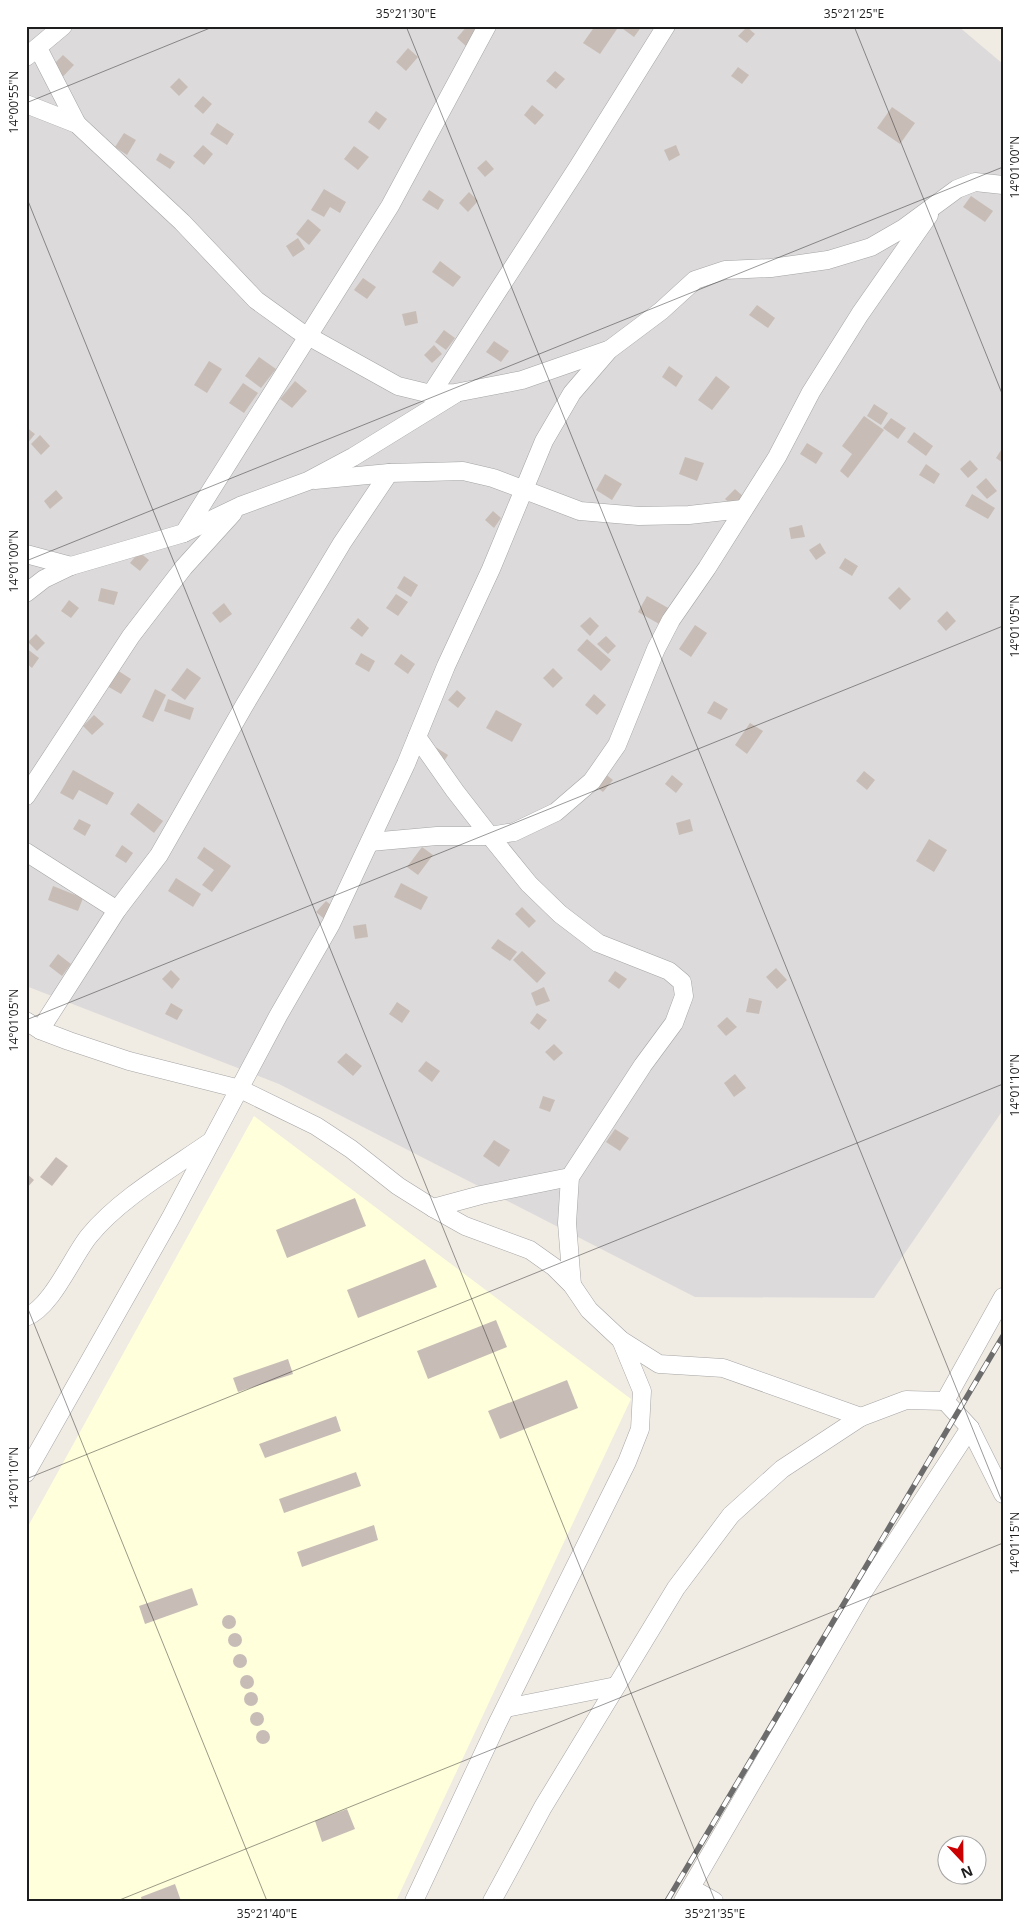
<svg xmlns="http://www.w3.org/2000/svg" width="1029" height="1927" font-family="'Open Sans',sans-serif">
<rect width="100%" height="100%" fill="#f0ebe3"/>
<polygon fill="#dcdadb" points="26,26 958,26 1003,64 1003,1110 874,1298 695,1297 279,1084 26,986"/>
<polygon fill="#ffffdc" points="254,1116 631,1399 396,1901 26,1901 26,1530"/>
<g fill="#c8bdb6">
<polygon points="467,26 478,26 467,47 457,38"/>
<polygon points="595,26 619,26 600,54 583,43"/>
<polygon points="619,26 642,26 634,37"/>
<polygon points="747,27 755,34 747,43 738,36"/>
<polygon points="408,48 418,57 406,71 396,62"/>
<polygon points="63,55 74,65 53,87 42,76"/>
<polygon points="738,67 749,75 742,84 731,76"/>
<polygon points="555,71 565,79 556,89 546,81"/>
<polygon points="179,78 188,87 179,96 170,87"/>
<polygon points="203,96 212,104 203,114 194,106"/>
<polygon points="532,105 544,115 535,125 524,115"/>
<polygon points="892,107 915,123 900,144 877,128"/>
<polygon points="376,111 387,119 379,130 368,122"/>
<polygon points="217,123 234,134 227,145 210,134"/>
<polygon points="124,133 136,140 127,155 115,147"/>
<polygon points="203,145 213,154 204,165 193,156"/>
<polygon points="676,145 680,155 669,161 664,150"/>
<polygon points="354,146 369,157 358,170 344,159"/>
<polygon points="160,153 175,162 170,169 156,160"/>
<polygon points="486,160 494,169 485,177 477,168"/>
<polygon points="324,189 346,202 340,213 330,207 324,217 311,210"/>
<polygon points="429,190 444,200 438,210 422,200"/>
<polygon points="469,192 478,201 468,212 459,203"/>
<polygon points="971,196 993,211 985,222 963,207"/>
<polygon points="308,219 321,230 309,245 296,234"/>
<polygon points="298,238 305,249 293,257 286,246"/>
<polygon points="440,261 461,277 453,287 432,272"/>
<polygon points="363,278 376,287 367,299 354,290"/>
<polygon points="757,305 775,318 768,328 749,315"/>
<polygon points="416,311 418,323 405,326 402,314"/>
<polygon points="444,330 455,338 446,350 435,342"/>
<polygon points="494,341 509,351 501,362 486,352"/>
<polygon points="434,345 442,354 432,363 424,355"/>
<polygon points="259,357 276,369 261,388 245,376"/>
<polygon points="209,361 222,369 207,393 194,385"/>
<polygon points="669,366 683,376 676,387 662,377"/>
<polygon points="716,376 730,387 712,410 698,400"/>
<polygon points="295,381 307,391 292,408 280,399"/>
<polygon points="243,383 258,393 244,413 229,403"/>
<polygon points="874,404 888,413 881,425 867,416"/>
<polygon points="864,416 884,430 848,478 840,471 852,454 842,446"/>
<polygon points="891,418 906,428 898,439 883,428"/>
<polygon points="26,427 35,434 26,445"/>
<polygon points="914,432 933,446 926,456 907,442"/>
<polygon points="40,435 50,446 41,455 31,444"/>
<polygon points="807,443 823,453 816,464 800,454"/>
<polygon points="1003,447 1003,463 996,458"/>
<polygon points="685,457 704,463 697,481 679,474"/>
<polygon points="970,460 978,469 968,478 960,469"/>
<polygon points="926,464 940,474 934,484 919,475"/>
<polygon points="605,474 622,484 612,500 596,490"/>
<polygon points="986,478 997,491 987,499 976,487"/>
<polygon points="735,489 745,498 736,509 725,499"/>
<polygon points="56,490 63,498 50,509 44,501"/>
<polygon points="972,494 995,508 988,519 965,506"/>
<polygon points="493,511 501,518 494,528 485,520"/>
<polygon points="802,525 805,537 791,539 789,528"/>
<polygon points="820,543 826,553 816,560 809,550"/>
<polygon points="139,552 149,560 140,571 130,563"/>
<polygon points="845,558 858,566 852,576 839,568"/>
<polygon points="404,576 418,585 411,597 397,588"/>
<polygon points="899,587 911,599 900,610 888,598"/>
<polygon points="101,588 118,592 114,605 98,601"/>
<polygon points="396,594 408,602 398,616 386,608"/>
<polygon points="647,596 677,613 668,629 638,612"/>
<polygon points="69,600 79,608 71,618 61,611"/>
<polygon points="224,603 232,614 220,623 212,613"/>
<polygon points="947,611 956,621 946,631 937,621"/>
<polygon points="590,617 599,626 590,636 580,626"/>
<polygon points="358,618 369,628 362,637 350,628"/>
<polygon points="695,625 707,633 691,657 679,649"/>
<polygon points="36,634 45,643 37,651 28,642"/>
<polygon points="606,636 616,646 608,654 597,644"/>
<polygon points="587,639 611,660 601,671 577,650"/>
<polygon points="26,648 39,658 32,668 26,663"/>
<polygon points="361,653 375,661 369,672 355,664"/>
<polygon points="401,654 415,664 408,674 394,664"/>
<polygon points="187,668 201,678 185,700 171,690"/>
<polygon points="553,668 563,678 553,688 543,678"/>
<polygon points="117,670 131,679 121,694 107,686"/>
<polygon points="155,689 166,695 153,722 142,717"/>
<polygon points="457,690 466,698 458,708 448,700"/>
<polygon points="594,694 606,705 597,715 585,705"/>
<polygon points="168,699 194,708 190,720 164,711"/>
<polygon points="714,701 728,709 721,720 707,713"/>
<polygon points="496,710 522,724 512,742 486,728"/>
<polygon points="94,715 104,724 92,735 83,726"/>
<polygon points="750,723 763,731 747,754 735,745"/>
<polygon points="426,741 448,755 441,766"/>
<polygon points="73,770 114,793 107,805 79,790 73,800 60,793"/>
<polygon points="864,771 875,780 867,790 856,781"/>
<polygon points="604,773 613,780 603,792 594,785"/>
<polygon points="672,775 683,784 676,793 665,784"/>
<polygon points="138,803 163,821 154,833 130,814"/>
<polygon points="79,819 91,825 85,836 73,829"/>
<polygon points="690,819 693,831 679,835 676,823"/>
<polygon points="929,839 947,850 934,872 916,861"/>
<polygon points="122,845 133,853 126,863 115,856"/>
<polygon points="204,847 231,866 212,892 202,885 214,870 197,858"/>
<polygon points="422,847 433,855 418,875 407,867"/>
<polygon points="176,878 201,894 193,907 168,891"/>
<polygon points="401,883 428,897 421,910 394,897"/>
<polygon points="53,886 83,898 78,911 48,900"/>
<polygon points="326,901 345,917 335,928 316,912"/>
<polygon points="522,907 536,921 529,928 515,914"/>
<polygon points="366,924 368,937 355,939 353,926"/>
<polygon points="498,939 517,952 510,961 491,948"/>
<polygon points="522,951 546,973 537,983 513,960"/>
<polygon points="58,954 71,964 62,976 49,966"/>
<polygon points="776,968 787,980 777,989 766,977"/>
<polygon points="171,970 180,979 172,989 162,979"/>
<polygon points="615,971 627,979 619,989 608,981"/>
<polygon points="544,987 550,1001 536,1006 531,993"/>
<polygon points="749,998 762,1001 759,1014 746,1012"/>
<polygon points="397,1002 410,1011 402,1023 389,1014"/>
<polygon points="171,1003 183,1010 177,1020 165,1014"/>
<polygon points="537,1013 547,1020 539,1030 530,1023"/>
<polygon points="727,1017 737,1027 726,1036 717,1026"/>
<polygon points="554,1044 563,1053 554,1061 545,1052"/>
<polygon points="346,1053 362,1066 353,1076 337,1062"/>
<polygon points="426,1061 440,1071 432,1082 418,1071"/>
<polygon points="735,1074 746,1088 734,1097 724,1083"/>
<polygon points="543,1096 555,1100 550,1112 539,1108"/>
<polygon points="615,1129 629,1138 620,1151 606,1142"/>
<polygon points="494,1140 510,1150 499,1167 483,1156"/>
<polygon points="56,1157 68,1166 52,1186 40,1177"/>
<polygon points="26,1173 34,1180 26,1189"/>
<polygon points="355,1198 366,1226 287,1258 276,1230"/>
<polygon points="425,1259 437,1287 358,1318 347,1290"/>
<polygon points="496,1320 507,1347 428,1379 417,1351"/>
<polygon points="288,1359 293,1374 238,1392 233,1378"/>
<polygon points="567,1380 578,1408 500,1439 488,1411"/>
<polygon points="336,1416 341,1431 265,1458 259,1444"/>
<polygon points="356,1472 361,1486 284,1513 279,1499"/>
<polygon points="374,1525 378,1540 302,1567 297,1552"/>
<polygon points="192,1588 198,1605 145,1624 139,1606"/>
<circle cx="229" cy="1622" r="7"/>
<circle cx="235" cy="1640" r="7"/>
<circle cx="240" cy="1661" r="7"/>
<circle cx="247" cy="1682" r="7"/>
<circle cx="251" cy="1699" r="7"/>
<circle cx="257" cy="1719" r="7"/>
<circle cx="263" cy="1737" r="7"/>
<polygon points="347,1809 355,1829 322,1842 315,1821"/>
<polygon points="175,1884 181,1901 142,1901 141,1897"/>
</g>
<g fill="none" stroke-linecap="round" stroke-linejoin="round">
<g stroke="#a5a5a5" stroke-width="19">
<g id="minor">
<polyline points="38,48 77,124"/>
<polyline points="26,57 63,26"/>
<polyline points="26,104 77,124 182,222 256,300 299,331 398,386 431,394 455,393 522,380 608,350"/>
<polyline points="431,394 578,167 666,26"/>
<polyline points="315,480 389,473 463,471 493,478 580,511 639,516 689,515 743,509"/>
<polyline points="184,533 390,206 487,26"/>
<polyline points="26,554 71,566"/>
<polyline points="26,593 44,579 71,566 184,533 240,506 308,481 353,457 455,394"/>
<polyline points="417,737 455,791 490,836 529,884 560,914 598,943 669,971 682,982 684,996 674,1023 643,1065 570,1177 567,1223 572,1285"/>
<polyline points="26,796 131,636 184,567 233,513"/>
<polyline points="370,842 437,836 490,836 514,832 556,812 592,781 617,745 656,649 671,620 707,568 777,457 811,392 860,314 929,215"/>
<polyline points="26,852 117,910"/>
<polyline points="26,1021 40,1030 69,1041 129,1061 240,1089 316,1126 351,1149 398,1186 433,1208 465,1226 530,1250 554,1267 572,1285 589,1310 621,1340 659,1364 723,1368 861,1417"/>
<polyline points="40,1030 117,910 159,855 244,706 342,543 389,473"/>
<polyline points="433,1208 481,1195 570,1177"/>
<path d="M26 1317C52 1307 72 1257 89 1236 119 1199 171 1169 210 1142"/>
<polyline points="945,1401 970,1428 1003,1494"/>
<polyline points="26,1473 170,1219 278,1016 331,924 406,764 446,666 491,569 544,441 572,393 609,350 661,311 695,280 725,270 771,268 828,260 871,247 904,228 957,189 975,182 1003,185"/>
<polyline points="506,1708 616,1686"/>
<polyline points="691,1888 714,1901"/>
<polyline points="414,1901 497,1724 627,1462 640,1429 642,1391 621,1340"/>
<polyline points="492,1901 543,1807 676,1588 731,1515 782,1469 861,1417 906,1400 945,1401 1003,1297"/>
<polyline points="683,1901 863,1592 970,1428"/>
</g>
</g>
<use href="#minor" stroke="#fff" stroke-width="18"/>
<g stroke="#6c6c6c" stroke-width="5.5">
<polyline id="rail" points="667,1901 1003,1336"/>
</g>
<use href="#rail" stroke="#fff" stroke-width="4" stroke-dasharray="11" stroke-linecap="butt"/>
</g>
<path fill="none" stroke="#1e1e1e" stroke-width="1" stroke-opacity="0.45" d="M406 26 1003 1504M854 26 1003 396M26 103 215 26M26 196 715 1901M26 561 1003 167M26 1020 1003 626M26 1304 267 1901M26 1479 1003 1084M117 1901 1003 1543"/>
<rect width="1029" height="1927" fill="none" stroke="#ffffff" stroke-width="55"/>
<g transform="translate(962 1860) rotate(158)"><circle r="24" fill="#ffffff" stroke="#a5a5a5"/>
<path d="M0-4L9 19L0 12L-9 19Z" fill="#cb0001"/>
<text y="-8" font-size="14" font-weight="bold" text-anchor="middle" fill="#1e1e1e">N</text>
</g>
<rect x="28" y="28" width="974" height="1872" fill="none" stroke="#1e1e1e" stroke-width="2"/>
<g font-size="12" text-anchor="middle" fill="#1e1e1e">
<text x="406" y="18">35°21'30"E</text>
<text x="854" y="18">35°21'25"E</text>
<text transform="translate(14 102) rotate(-90)" y="4">14°00'55"N</text>
<text transform="translate(1015 167) rotate(-90)" y="4">14°01'00"N</text>
<text transform="translate(14 561) rotate(-90)" y="4">14°01'00"N</text>
<text transform="translate(1015 626) rotate(-90)" y="4">14°01'05"N</text>
<text transform="translate(14 1020) rotate(-90)" y="4">14°01'05"N</text>
<text transform="translate(1015 1085) rotate(-90)" y="4">14°01'10"N</text>
<text transform="translate(14 1478) rotate(-90)" y="4">14°01'10"N</text>
<text transform="translate(1015 1543) rotate(-90)" y="4">14°01'15"N</text>
<text x="267" y="1918">35°21'40"E</text>
<text x="715" y="1918">35°21'35"E</text>
</g>
</svg>
